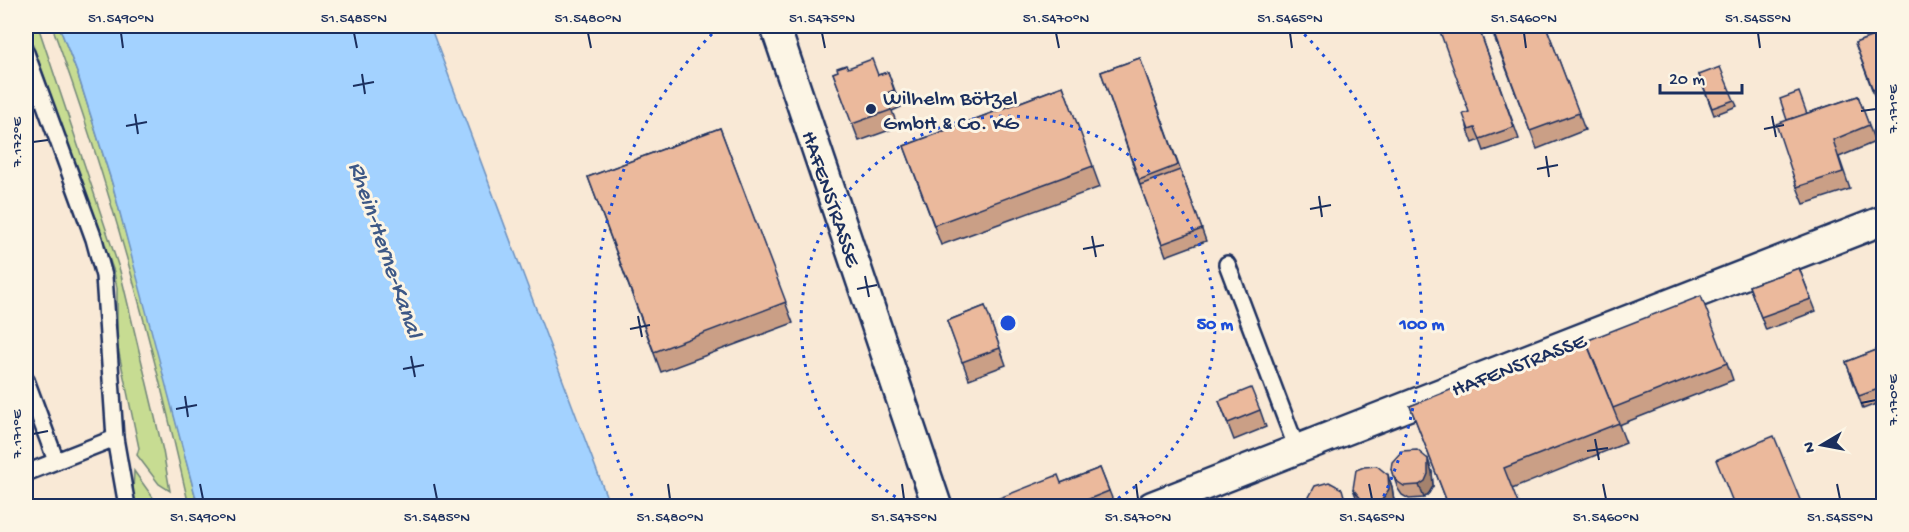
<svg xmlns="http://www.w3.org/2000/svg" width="1909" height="532" font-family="'Gochi Hand',sans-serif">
<rect width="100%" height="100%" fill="#f9e9d6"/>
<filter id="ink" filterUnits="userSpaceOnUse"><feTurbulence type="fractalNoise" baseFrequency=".0167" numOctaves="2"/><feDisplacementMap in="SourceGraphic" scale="12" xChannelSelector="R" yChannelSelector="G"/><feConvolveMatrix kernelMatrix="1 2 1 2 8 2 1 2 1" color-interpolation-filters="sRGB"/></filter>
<g filter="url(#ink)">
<g fill="#c7dc92" stroke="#718678" stroke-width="1.5">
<polygon points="26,26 38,26 120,271 163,451 170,491 159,484 137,455 139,448 117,344 117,288 114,272"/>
<path d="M52 26H59L78 75 112 183 151 326 198 506H189C152 342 110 184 52 26Z"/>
<polygon points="134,471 159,506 135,506 133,491"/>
</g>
<polygon fill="#a3d2ff" stroke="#6d91bf" stroke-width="1.5" points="59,26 430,26 610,506 198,506 112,183 78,75"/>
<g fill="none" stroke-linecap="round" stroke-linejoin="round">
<g stroke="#1b2f5e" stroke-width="20">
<g id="service">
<polyline points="26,53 94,239 104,276 115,438 127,506"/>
<polyline points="1227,264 1297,449"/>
<polyline points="26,380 56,461"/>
<polyline points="26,473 115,438"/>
</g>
</g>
<g stroke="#1b2f5e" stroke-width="33">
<g id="minor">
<polyline points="775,26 937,506"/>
<polyline points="1152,506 1884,220"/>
</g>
</g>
<use href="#service" stroke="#fcf5e5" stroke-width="15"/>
<use href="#minor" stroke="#fcf5e5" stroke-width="28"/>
</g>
<g fill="#ca9f86" stroke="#1b2f5e" stroke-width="1.5">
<polygon points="1478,26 1519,139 1484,151 1480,140 1473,143 1467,127"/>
<polygon points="1490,26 1546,26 1585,130 1537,149"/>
<polygon points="1884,32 1884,100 1877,103 1855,43"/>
<polygon points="1140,58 1206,241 1166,256 1140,185 1101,72"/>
<polygon points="848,68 878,75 888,72 901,107 892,111 898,127 859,141 833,73"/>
<polygon points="1699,75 1734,100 1737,106 1714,115"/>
<polygon points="1063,86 1100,187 941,245 904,146"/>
<polygon points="1858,96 1875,142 1839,157 1850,189 1804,204 1797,187 1787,120"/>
<polygon points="720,128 793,323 661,372 588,177"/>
<polygon points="1799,268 1816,311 1766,330 1749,286"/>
<polygon points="985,306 1006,365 969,379 947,321"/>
<polygon points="1586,341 1727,363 1733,380 1619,425 1626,443 1512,489 1519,507 1449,507 1410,406"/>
<polygon points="1884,347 1884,401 1863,409 1846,362"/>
<polygon points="1219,401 1260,410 1266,427 1234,440"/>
<polygon points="1100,468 1114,503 1105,507 994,507 1061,483"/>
<polygon points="1391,469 1432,472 1433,486 1429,493 1424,498 1409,499 1402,495 1398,489"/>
<polygon points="1388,475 1392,487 1394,501 1390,507 1362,507 1358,502 1353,489"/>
</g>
<g fill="#a4826d" stroke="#1b2f5e" stroke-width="1.5">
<polygon points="1428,459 1432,472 1433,486 1429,493 1424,498 1419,485"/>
<polygon points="1388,475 1392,487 1394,501 1390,507 1384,507 1382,500"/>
</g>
<g fill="#ebb99c" stroke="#1b2f5e" stroke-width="1.5">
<polygon points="1438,26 1478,26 1514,127 1480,139 1475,128 1469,130 1463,114 1469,112"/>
<polygon points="1491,26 1546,26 1579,113 1530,131"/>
<polygon points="1884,32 1884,86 1873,90 1855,43"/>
<polygon points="1140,58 1178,165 1139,180 1101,72"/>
<polygon points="872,59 878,75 888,72 894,90 885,94 891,110 852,124 833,73 838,71 837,68 846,65 848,68"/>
<polygon points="1720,67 1734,100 1712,108 1699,75"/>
<polygon points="1063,86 1093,166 934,225 904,146"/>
<polygon points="1799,92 1807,114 1787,120 1780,99"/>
<polygon points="1858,96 1869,125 1833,140 1843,172 1797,187 1776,124"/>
<polygon points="1884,124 1884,149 1875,127"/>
<polygon points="720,128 786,302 654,352 588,177"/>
<polygon points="1180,170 1202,229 1162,244 1140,185"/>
<polygon points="1799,268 1811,299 1761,317 1749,286"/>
<polygon points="1701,296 1727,363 1613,408 1586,341"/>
<polygon points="985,306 1000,348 962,362 947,321"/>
<polygon points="1584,337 1619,423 1504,468 1519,506 1516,507 1449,507 1410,406"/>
<polygon points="1884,347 1884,387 1859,396 1846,362"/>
<polygon points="1251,388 1260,410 1228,423 1219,401"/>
<polygon points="1774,436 1803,507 1735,507 1716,460"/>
<polygon points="1417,450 1428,459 1428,474 1425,481 1419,485 1404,486 1398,482 1393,476 1391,469 1392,462 1402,451"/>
<polygon points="1377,466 1388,475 1389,489 1382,500 1375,503 1368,502 1362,500 1353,489 1356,470 1364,467"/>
<polygon points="1100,468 1109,491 1069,507 994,507 992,501 1058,475 1061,483"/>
<polygon points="1329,482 1342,489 1346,503 1345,507 1309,507 1308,499 1315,486"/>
</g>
</g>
<path fill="none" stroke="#1b2f5e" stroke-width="2" d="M121 33 123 48M354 33 357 48M588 33 591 48M822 33 825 48M1056 33 1059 48M1290 33 1292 48M1524 33 1526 48M1758 33 1760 48M362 74 365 94M353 86 374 82M1861 111 1876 109M135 114 138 134M1772 116 1776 137M126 126 147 122M1764 129 1784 125M33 142 48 140M1546 156 1549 177M1537 169 1558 165M1319 196 1322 217M1310 209 1331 205M1092 236 1096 257M1083 249 1104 245M865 276 869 297M857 289 877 285M638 316 642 337M630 329 650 325M411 356 415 377M403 369 424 365M185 396 188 417M1861 403 1876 400M176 409 197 405M33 434 48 431M1595 439 1599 460M1587 451 1608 448M200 484 203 499M434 484 437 499M668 484 670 499M902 484 904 499M1136 484 1138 499M1369 484 1372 499M1603 484 1606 499M1837 484 1840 499"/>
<g fill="none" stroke="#1d4ed8" stroke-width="3" stroke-dasharray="3 6">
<path d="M911 506A207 207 0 1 1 1105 506"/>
<path d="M636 504A414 414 0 0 1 718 28M1298 28A414 414 0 0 1 1380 504"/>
</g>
<circle fill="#1b2f5e" stroke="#fcf5e5" stroke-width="2" cx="871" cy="109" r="6"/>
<g text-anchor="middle" stroke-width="6" stroke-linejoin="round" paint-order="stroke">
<g font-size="22" fill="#1b2f5e" stroke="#fcf5e5" text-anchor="start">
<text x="883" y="104">Wilhelm Bötzel<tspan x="883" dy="25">GmbH &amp; Co. KG</tspan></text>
</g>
<g font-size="22" fill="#1b2f5e" stroke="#fcf5e5">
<text transform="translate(833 198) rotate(71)" y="8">HAFENSTRASSE</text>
<text transform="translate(1518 363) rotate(-21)" y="8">HAFENSTRASSE</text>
</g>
<g font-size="24" font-style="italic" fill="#3d5886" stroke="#fcf5e5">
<text transform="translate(387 249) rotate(71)" y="8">Rhein-Herne-Kanal</text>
</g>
</g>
<circle cx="1008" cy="323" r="9" fill="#1d4ed8" stroke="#fcf5e5" stroke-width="3"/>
<g font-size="18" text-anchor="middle" font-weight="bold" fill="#1d4ed8" stroke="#fcf5e5" stroke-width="6" stroke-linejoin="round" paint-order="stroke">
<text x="1215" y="329">50 m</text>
<text x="1422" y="329">100 m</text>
</g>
<rect width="1909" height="532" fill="none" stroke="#fcf5e5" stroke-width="66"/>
<g transform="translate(1822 445) rotate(260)" stroke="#fcf5e5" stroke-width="4.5" paint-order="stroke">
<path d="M0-4.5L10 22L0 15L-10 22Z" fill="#1b2f5e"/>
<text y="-9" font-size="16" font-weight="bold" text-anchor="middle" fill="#1b2f5e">N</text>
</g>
<path d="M1660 84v9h82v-9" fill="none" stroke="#1b2f5e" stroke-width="3"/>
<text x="1669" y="84" font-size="18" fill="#1b2f5e" stroke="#fcf5e5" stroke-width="4.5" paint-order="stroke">20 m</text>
<rect x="33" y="33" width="1843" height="466" fill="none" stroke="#1b2f5e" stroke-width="2"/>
<g font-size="15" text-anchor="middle" fill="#1b2f5e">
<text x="121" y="22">51.5490°N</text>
<text x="354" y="22">51.5485°N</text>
<text x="588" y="22">51.5480°N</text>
<text x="822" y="22">51.5475°N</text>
<text x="1056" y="22">51.5470°N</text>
<text x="1290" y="22">51.5465°N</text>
<text x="1524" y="22">51.5460°N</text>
<text x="1758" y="22">51.5455°N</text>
<text transform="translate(1892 109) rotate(-90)" y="5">7.171°E</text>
<text transform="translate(16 142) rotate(-90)" y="5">7.172°E</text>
<text transform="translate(1892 400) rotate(-90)" y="5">7.170°E</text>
<text transform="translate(16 434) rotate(-90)" y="5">7.171°E</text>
<text x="203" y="521">51.5490°N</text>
<text x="437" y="521">51.5485°N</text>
<text x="670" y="521">51.5480°N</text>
<text x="904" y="521">51.5475°N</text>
<text x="1138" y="521">51.5470°N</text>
<text x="1372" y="521">51.5465°N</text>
<text x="1606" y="521">51.5460°N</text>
<text x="1840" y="521">51.5455°N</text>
</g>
</svg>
